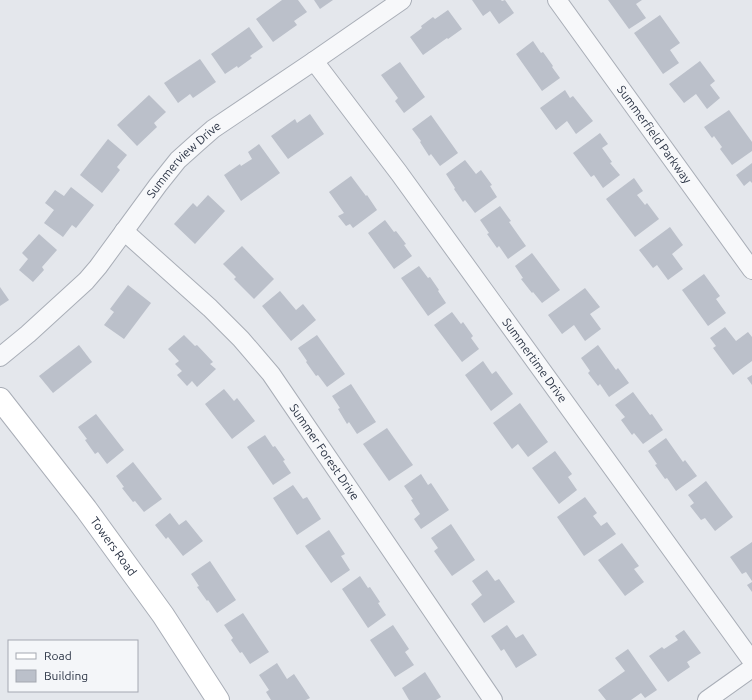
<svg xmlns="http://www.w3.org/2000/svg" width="752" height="700" font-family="Ubuntu,sans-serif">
<rect width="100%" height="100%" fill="#e4e7ec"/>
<g fill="#bbc0ca">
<polygon points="282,0 298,0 307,12 294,21 297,25 273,42 256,19"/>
<polygon points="314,0 333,0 320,9"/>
<polygon points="472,0 501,0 502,1 505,0 514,13 499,24 490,11 483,16"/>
<polygon points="608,0 642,0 636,4 646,18 629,29"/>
<polygon points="448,10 462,29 448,39 447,38 423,55 410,37 422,28 421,26 433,17 435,19"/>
<polygon points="660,15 680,43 670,50 679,63 663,74 634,33"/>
<polygon points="249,27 263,47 250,56 252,58 238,68 237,66 225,74 211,54"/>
<polygon points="533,41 541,53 543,52 553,66 552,67 560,78 542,91 516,54"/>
<polygon points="200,59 216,82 193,98 190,94 178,103 164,83"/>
<polygon points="700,61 715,81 710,85 720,98 707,109 696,94 684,103 669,84"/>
<polygon points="400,62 425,97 404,113 395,101 398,98 381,75"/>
<polygon points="565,90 570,98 573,96 593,121 576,134 567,121 556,130 540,108"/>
<polygon points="149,95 166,112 154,123 157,127 137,146 117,125"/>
<polygon points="729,110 752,142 752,151 732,165 720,149 722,147 714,136 712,138 704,127"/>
<polygon points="310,114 324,134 288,159 271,136 295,119 297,123"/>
<polygon points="431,115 458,153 440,166 431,154 429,156 420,142 421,141 412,129"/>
<polygon points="600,133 608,144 602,148 612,162 610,163 620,175 603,188 594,175 591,177 573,153"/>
<polygon points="108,139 127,155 117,167 120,170 102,193 80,175"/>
<polygon points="259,144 280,173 241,201 224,175 240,164 241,166 252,159 248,152"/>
<polygon points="465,160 476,174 481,170 492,185 490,186 497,197 475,213 465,200 463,202 454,189 455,188 446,174"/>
<polygon points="752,163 752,183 750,181 744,186 736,175"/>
<polygon points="351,176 366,196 367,195 377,210 353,228 350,224 346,226 338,216 344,213 329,192"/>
<polygon points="634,178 643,191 637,195 645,205 647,203 659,219 635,237 606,199"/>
<polygon points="71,187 94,205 76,228 72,225 63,237 44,223 54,210 45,203 55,190 64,196"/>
<polygon points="208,195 225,211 195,244 174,224 193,203 197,207"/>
<polygon points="500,206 511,221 509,222 526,246 508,259 499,246 497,248 487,234 489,233 480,220"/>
<polygon points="385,220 394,232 396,231 406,244 404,245 412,256 394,269 368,233"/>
<polygon points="670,227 683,245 672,254 683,269 668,280 657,265 653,268 639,250"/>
<polygon points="39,234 57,250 42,267 44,270 33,282 19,270 28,259 22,253"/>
<polygon points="242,246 274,279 254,299 234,279 236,277 223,264"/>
<polygon points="532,253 560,290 542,303 533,292 532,293 521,279 523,278 515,266"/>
<polygon points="419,266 428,278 430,277 439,290 438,291 446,303 428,316 401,278"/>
<polygon points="704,274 720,296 716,299 726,313 708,326 682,290"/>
<polygon points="128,285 151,303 124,339 104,325 114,312 110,309"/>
<polygon points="0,287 9,300 0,306"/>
<polygon points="585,288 600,307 590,314 601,329 585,341 574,325 562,334 548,315"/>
<polygon points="280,291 296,310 303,304 316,320 291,341 262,306"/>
<polygon points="452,312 461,324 463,322 473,336 471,338 479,349 462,362 434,325"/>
<polygon points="725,327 736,341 748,332 752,337 752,361 733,375 713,348 716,346 710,338"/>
<polygon points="184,335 195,346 197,345 213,362 210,364 216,369 197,387 192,381 187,386 177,375 182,371 175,364 179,361 168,349"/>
<polygon points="317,335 345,374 327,387 318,375 316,376 306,362 307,361 298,348"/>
<polygon points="79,345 92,362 53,393 39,376"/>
<polygon points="598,345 616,370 618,368 629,383 609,397 600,384 598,386 588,373 590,371 581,358"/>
<polygon points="483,361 492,374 496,371 513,394 491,411 465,375"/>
<polygon points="752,375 752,385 747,378"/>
<polygon points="351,384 376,422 357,434 349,422 347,424 338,409 340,408 332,396"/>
<polygon points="224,389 234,401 237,398 255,421 232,439 205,404"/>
<polygon points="633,392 650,415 652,414 663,430 643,444 634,433 632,435 621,420 625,417 615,405"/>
<polygon points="520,403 548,442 528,457 518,444 512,449 493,423"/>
<polygon points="96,414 124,450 107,464 98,452 95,454 85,440 87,439 78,427"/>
<polygon points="387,428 413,465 389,481 363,444"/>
<polygon points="265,435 273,447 275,446 285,460 283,461 291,473 273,485 247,447"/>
<polygon points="666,438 683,462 685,460 697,476 676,491 667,478 665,479 655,465 657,464 648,451"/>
<polygon points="555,451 572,474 568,477 577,490 559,504 532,468"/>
<polygon points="133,462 162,499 144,512 135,501 133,502 122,488 124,487 116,476"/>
<polygon points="421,474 428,485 431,483 449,510 421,529 414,519 420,514 411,500 413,499 404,486"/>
<polygon points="706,481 733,517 715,531 705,518 701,520 690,506 694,503 688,495"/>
<polygon points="293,485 303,499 307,497 321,519 297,535 273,498"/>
<polygon points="585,497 597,513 593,516 601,526 607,522 616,534 584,556 557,517"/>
<polygon points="170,513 179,525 186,520 203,541 183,556 168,537 166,539 155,525"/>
<polygon points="451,524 475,560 452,576 434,551 438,548 431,538"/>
<polygon points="329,530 345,554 341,556 350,570 331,583 305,546"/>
<polygon points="752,542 752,581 746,572 742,574 730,557"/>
<polygon points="622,543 639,566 634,569 644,582 625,596 598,560"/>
<polygon points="210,561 236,600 217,613 208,600 207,601 197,587 199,586 191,574"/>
<polygon points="487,570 495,581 499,579 515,602 484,623 471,604 482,595 472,581"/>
<polygon points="360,576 368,588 370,587 380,602 378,603 386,615 368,628 342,589"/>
<polygon points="752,582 752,592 747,585"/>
<polygon points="243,613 269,652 250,664 242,652 240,653 231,640 233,638 224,625"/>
<polygon points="393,625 409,649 405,652 414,665 395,677 370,640"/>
<polygon points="507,625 516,638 523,634 537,655 516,668 504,649 501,651 491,636"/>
<polygon points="684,630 701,653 687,662 690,667 668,682 649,656 662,647 664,649 678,640 675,636"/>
<polygon points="628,649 657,690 645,698 641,693 631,700 606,700 598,690 625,671 615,658"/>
<polygon points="277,663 287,679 294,674 310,698 306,700 271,700 266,692 269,690 259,675"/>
<polygon points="425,672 441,697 436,700 409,700 402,688"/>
</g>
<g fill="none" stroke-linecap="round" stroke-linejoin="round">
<g stroke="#a9aeb7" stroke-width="20">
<g id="street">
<path id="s1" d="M557 0 752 270"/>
<path id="s2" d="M314 61 399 173 752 661"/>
<path id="s3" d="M124 231 210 308 241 339 271 374 493 700"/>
<path id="s4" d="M0 357 28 334 86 281 98 267 158 185 178 160 197 143 213 129 314 61 402 0"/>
<polyline points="707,700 752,668"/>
</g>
</g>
<g stroke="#a9aeb7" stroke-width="24">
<g id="secondary">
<path id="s5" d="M0 399 86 509 163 615 218 700"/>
</g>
</g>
<use href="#street" stroke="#f7f8fa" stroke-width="18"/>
<use href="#secondary" stroke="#fff" stroke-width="22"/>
</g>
<g text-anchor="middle" stroke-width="3.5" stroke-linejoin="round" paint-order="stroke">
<g font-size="12" fill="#2b3445" stroke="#f4f6f9">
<text dy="4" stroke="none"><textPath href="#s1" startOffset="166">Summerfield Parkway</textPath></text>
<text dy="4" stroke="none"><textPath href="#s4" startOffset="271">Summerview Drive</textPath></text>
<text dy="4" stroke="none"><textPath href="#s2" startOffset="372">Summertime Drive</textPath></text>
<text dy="4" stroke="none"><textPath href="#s3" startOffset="300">Summer Forest Drive</textPath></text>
<text dy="4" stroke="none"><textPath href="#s5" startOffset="186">Towers Road</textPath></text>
</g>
</g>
<rect x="8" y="640" width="130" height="52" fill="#f4f6f9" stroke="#a4a8b1"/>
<rect x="16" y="653" width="20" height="6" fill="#ffffff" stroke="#a4a8b1"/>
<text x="44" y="660" font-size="12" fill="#2b3445">Road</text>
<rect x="16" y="670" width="20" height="12" fill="#bbc0ca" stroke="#a4a8b1"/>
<text x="44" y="680" font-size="12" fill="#2b3445">Building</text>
</svg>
